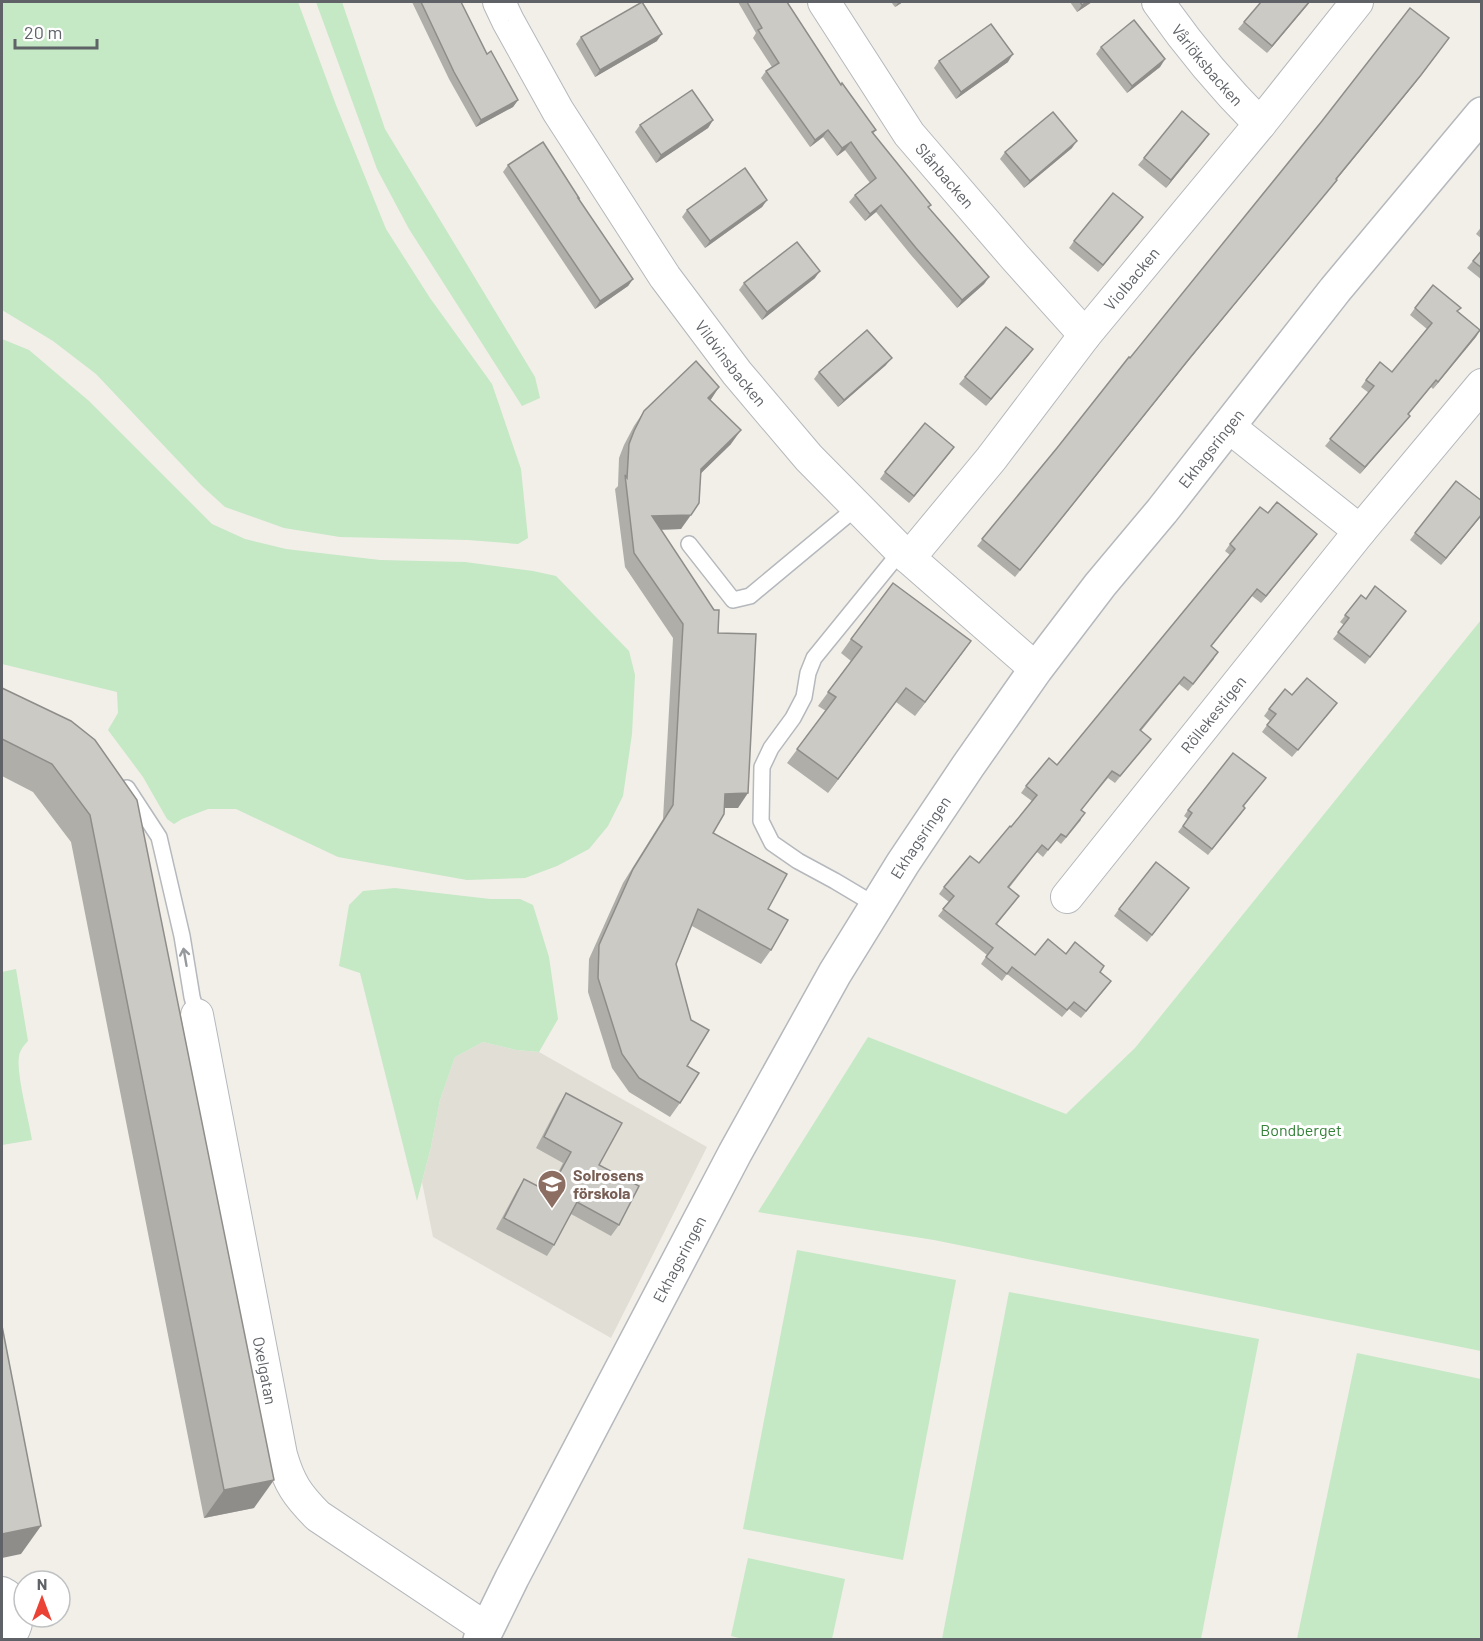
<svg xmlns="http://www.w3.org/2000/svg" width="1483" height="1641" font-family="Barlow,sans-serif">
<rect width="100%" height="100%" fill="#f1efe8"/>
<polygon fill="#e1ded6" points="483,1042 516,1050 539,1052 707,1147 611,1338 433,1237 422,1182 431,1147 440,1100 455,1057"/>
<g fill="#c5e8c5">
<polygon points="2,2 298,2 336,105 386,229 430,298 492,384 521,469 528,538 518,544 468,540 340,537 284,528 225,507 202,486 96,374 53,341 2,310"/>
<polygon points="316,2 342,2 385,129 535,377 540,398 522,406 409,229 377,169"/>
<polygon points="2,339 29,350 89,401 212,524 245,539 286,549 380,560 465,562 533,571 556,576 629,651 635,675 632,734 623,796 608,826 589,849 557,866 525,878 467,880 338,857 236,809 208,809 182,819 174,824 167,819 143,777 108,730 118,713 117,692 2,664"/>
<polygon points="1481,620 1481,1351 934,1240 758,1212 868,1037 1066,1114 1135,1048"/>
<polygon points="395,888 490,899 520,899 533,905 549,957 558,1019 539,1052 516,1050 483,1042 455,1057 440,1100 431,1147 417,1201 360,973 339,966 349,905 363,891"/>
<path d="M16 969 28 1041C24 1045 20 1050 19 1056 16 1074 29 1120 32 1140L2 1145V972Z"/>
<polygon points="797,1250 956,1280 903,1560 743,1529"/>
<polygon points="1009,1292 1259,1339 1201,1639 942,1639"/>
<polygon points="1357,1353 1481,1379 1481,1639 1297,1639"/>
<polygon points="748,1558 845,1579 832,1639 747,1640 731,1636"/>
</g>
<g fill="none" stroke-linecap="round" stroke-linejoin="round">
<g stroke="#b5b8bc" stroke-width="18">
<g id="service">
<polyline points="689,544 733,600 750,596 857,507"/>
<polyline points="127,788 159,837 182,936 192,997 197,1015"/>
<polyline points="877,906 835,881 798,861 772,843 761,821 762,767 771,748 793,718 804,697 808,673 814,658 901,551"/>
</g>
</g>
<g stroke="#b5b8bc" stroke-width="34">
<g id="minor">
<path id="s1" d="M499 2 508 21 558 111 665 277 737 373 809 458 901 551 1036 669"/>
<path id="s2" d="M824 2 909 134 1014 256 1085 335"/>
<path id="s3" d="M1158 2C1188 45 1222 86 1260 124"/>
<polyline points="1228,426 1360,531"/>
<path id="s4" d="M909 558 991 459 1085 335 1260 124 1357 2"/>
<path id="s5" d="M1067 897 1360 531 1482 385"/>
<path id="s6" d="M197 1015 281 1455C289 1483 297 1495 318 1516L487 1629"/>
<path d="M2 1593C22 1603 20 1624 7 1640"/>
</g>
</g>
<g stroke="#b5b8bc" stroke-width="36">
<g id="tertiary">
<path id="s7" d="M480 1640 487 1629 512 1578 735 1153 835 973 903 863 968 766 1036 669 1100 585 1162 511 1335 290 1482 114"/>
</g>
</g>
<use href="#service" stroke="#fff" stroke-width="15"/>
<use href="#minor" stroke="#fff" stroke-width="32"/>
<use href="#tertiary" stroke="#fff" stroke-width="33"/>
</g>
<g fill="#afaea9">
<polygon points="412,2 461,2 487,54 518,100 513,107 476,127 449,79"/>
<polygon points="738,2 787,2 841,85 876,130 873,134 929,208 989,277 984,284 957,308 911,255 876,212 865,221 849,202 855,195 870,183 845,150 837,156 823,137 810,147 761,78 766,71 772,67 753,38 756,33"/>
<polygon points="891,2 903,2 895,7"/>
<polygon points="1070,2 1092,2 1077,12"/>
<polygon points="1261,2 1310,2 1267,53 1238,29"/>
<polygon points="581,37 657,41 595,77 576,44"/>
<polygon points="1101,47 1165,59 1160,67 1127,93 1096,54"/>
<polygon points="939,61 1008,62 956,99 934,68"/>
<polygon points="1416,82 1336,180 1331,187 1184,366 1015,577 977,546 1130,358"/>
<polygon points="713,120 708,128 656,163 635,132 640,125"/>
<polygon points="1204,141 1166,188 1138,165 1144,158"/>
<polygon points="1072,148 1024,188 1000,159 1005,152"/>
<polygon points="508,165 578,199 633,279 628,286 595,309 503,172"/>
<polygon points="767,200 762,207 705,248 682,217 687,210"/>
<polygon points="1143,217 1098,272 1069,248 1074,241"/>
<polygon points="1482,226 1482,239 1476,234"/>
<polygon points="1482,250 1482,280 1467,268"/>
<polygon points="815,278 762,320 739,290 744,283"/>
<polygon points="1415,308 1458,312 1480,330 1433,389 1431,387 1408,415 1405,422 1360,474 1325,446 1369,393 1361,387 1366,380 1392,372 1427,329 1410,315"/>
<polygon points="1033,349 986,406 959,384 965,377"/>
<polygon points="886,365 838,407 814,379 819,372"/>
<polygon points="719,387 710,400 731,444 701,473 681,529 661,530 718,633 738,808 724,808 713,833 768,909 771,950 761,964 692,926 676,964 687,1066 680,1103 670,1117 629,1092 612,1068 588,992 589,959 623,883 663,819 673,638 625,567 615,489 618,486 619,458 624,445 634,426 644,411"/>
<polygon points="954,447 909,503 880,479 885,472"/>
<polygon points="1482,501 1482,515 1441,565 1410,540 1415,533"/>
<polygon points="1268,513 1317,534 1261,603 1252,596 1211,646 1214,659 1188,691 1179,684 1141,731 1146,745 1115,783 1108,778 1081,810 1081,820 1061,844 1056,840 1043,857 1037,852 1009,888 1019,896 997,924 1035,955 1066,954 1100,972 1106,988 1081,1018 1069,1009 1062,1017 1007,974 1002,981 981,964 987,955 938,916 949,902 939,894 944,887 979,863 1011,827 1032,801 1021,793 1026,786 1057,765 1230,555 1225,551 1230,544"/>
<polygon points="1361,595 1366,599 1406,611 1365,664 1333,639 1344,625 1340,622"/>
<polygon points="851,639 971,641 915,716 896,702 828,793 787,763 826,711 818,706 851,661 841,653"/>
<polygon points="2,688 71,721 254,1508 204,1518 71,842 33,792 2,776"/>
<polygon points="1292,695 1332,710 1292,757 1262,732 1270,721 1264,716 1269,709"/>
<polygon points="1266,778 1244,806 1245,808 1241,814 1208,855 1178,832 1188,819 1184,816 1188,810"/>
<polygon points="1189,888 1147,942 1114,916 1119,909"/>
<polygon points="566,1093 599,1165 619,1225 611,1236 571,1214 554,1245 547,1256 496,1229 517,1190 524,1179 548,1192 563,1163 536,1148 559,1104"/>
</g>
<g fill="#8f8d8a">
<polygon points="899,2 903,2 895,7"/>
<polygon points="1087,2 1092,2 1077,12 1082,5"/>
<polygon points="1309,2 1310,2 1267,53 1272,46"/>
<polygon points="662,34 657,41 595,77 600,70"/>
<polygon points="1449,38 1416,82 1331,186 1336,179"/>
<polygon points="1013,54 1008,62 956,99 961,92"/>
<polygon points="1165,59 1160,67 1127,93 1132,86"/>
<polygon points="518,100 513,107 476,127 481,120"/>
<polygon points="713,120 708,128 656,163 661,155"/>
<polygon points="828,130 823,137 810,147 815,140"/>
<polygon points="1209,134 1204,141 1166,188 1171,180"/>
<polygon points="1077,141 1072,148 1024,188 1030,181"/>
<polygon points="851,142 845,150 837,156 842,148"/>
<polygon points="1337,180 1184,366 1015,577 1189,359"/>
<polygon points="767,200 762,207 705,248 710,241"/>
<polygon points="881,205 876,212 865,221 870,214"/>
<polygon points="1143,217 1137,225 1098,272 1103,265"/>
<polygon points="820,271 815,278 762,320 767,312"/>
<polygon points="989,277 984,284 957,308 962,300"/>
<polygon points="633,279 628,286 595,309 600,301"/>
<polygon points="1480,330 1476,337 1433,389 1438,382"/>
<polygon points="1033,349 1028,356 986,406 991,399"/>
<polygon points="892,358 886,365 838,407 844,400"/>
<polygon points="719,387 710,401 708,398"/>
<polygon points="1410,416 1405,422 1360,474 1365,467"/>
<polygon points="741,430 731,444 691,483 701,469"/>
<polygon points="954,447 949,454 909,503 914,496"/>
<polygon points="1482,514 1482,515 1441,565 1446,558"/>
<polygon points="691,515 681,529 642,530 652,516"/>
<polygon points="1317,534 1312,541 1261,603 1266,596"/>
<polygon points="971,641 961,655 915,716 925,702"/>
<polygon points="906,688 896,702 828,793 838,779"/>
<polygon points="748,793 738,808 715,808 725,794"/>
<polygon points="274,1480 254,1508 204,1518 224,1490"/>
<polygon points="41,1526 21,1554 2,1558 2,1534"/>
</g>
<g fill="#cccac5" stroke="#8f8d8a" stroke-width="1.5">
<polygon points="421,2 461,2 487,54 491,51 518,100 481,120 454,72"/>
<polygon points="642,2 662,34 600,70 581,37"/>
<polygon points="747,2 787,2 841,85 842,83 876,130 872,132 931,205 928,207 989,277 962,300 916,248 881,205 870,214 855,195 876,178 851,142 842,148 828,130 815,140 766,71 779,63 758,30 762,28"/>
<polygon points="1080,2 1087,2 1082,5"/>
<polygon points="1261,2 1309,2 1272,46 1244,22"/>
<polygon points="1410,8 1449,38 1421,75 1336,179 1337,180 1189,359 1020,570 982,539 1057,448 1129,357 1130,358 1322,121"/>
<polygon points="1134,20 1165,59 1132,86 1101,47"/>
<polygon points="991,24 1013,54 961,92 939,61"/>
<polygon points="692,90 713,120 661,155 640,125"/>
<polygon points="1182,111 1209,134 1171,180 1144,158"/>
<polygon points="1053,112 1077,141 1030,181 1005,152"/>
<polygon points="543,142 579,198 578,198 633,279 600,301 508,165"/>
<polygon points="745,168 767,200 710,241 687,210"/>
<polygon points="1113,193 1143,217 1103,265 1074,241"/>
<polygon points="797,242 820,271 767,312 744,283"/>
<polygon points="1482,250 1482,268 1473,261"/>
<polygon points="1433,285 1461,308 1457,311 1480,330 1438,382 1436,380 1408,414 1410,416 1365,467 1330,439 1374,386 1366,380 1380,362 1392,372 1432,323 1415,308"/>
<polygon points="1006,327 1033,349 991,399 965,377"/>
<polygon points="867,330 892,358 844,400 819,372"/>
<polygon points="696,361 719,387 708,398 741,430 701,469 699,503 691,515 652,516 714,610 719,610 718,633 756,634 748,793 725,794 724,814 713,833 787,874 768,909 788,920 771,950 698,909 676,964 691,1020 709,1030 687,1066 699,1073 680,1103 639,1078 622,1054 598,978 599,945 633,869 673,805 683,624 634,553 625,475 627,478 629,444 634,431 644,411"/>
<polygon points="925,423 954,447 914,496 885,472"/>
<polygon points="1456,481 1482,501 1482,514 1446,558 1415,533"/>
<polygon points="1277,502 1317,534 1266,596 1257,589 1211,646 1218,652 1193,684 1184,677 1140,730 1151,739 1120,776 1112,771 1081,810 1085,813 1066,837 1061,834 1048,850 1042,845 1008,887 1019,896 996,924 1035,955 1048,939 1066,954 1075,942 1104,966 1100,972 1111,981 1086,1011 1074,1002 1067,1010 1012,967 1007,974 986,957 993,948 943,909 954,896 944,887 970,856 979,863 1010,826 1011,827 1037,795 1026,786 1049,758 1057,765 1235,549 1230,544 1260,507 1268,513"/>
<polygon points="893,583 971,641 925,702 906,688 838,779 797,749 836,697 828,692 862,647 851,639"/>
<polygon points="1375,586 1406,611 1370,657 1338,632 1349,618 1345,615 1361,595 1366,599"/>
<polygon points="1307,678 1337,703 1298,750 1267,725 1276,714 1269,709 1285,689 1292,695"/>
<polygon points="2,688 71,721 95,740 137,800 274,1480 224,1490 90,815 52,764 2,739"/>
<polygon points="1233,753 1266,778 1243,806 1245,808 1212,849 1183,826 1192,813 1188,810"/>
<polygon points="1156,862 1189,888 1152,935 1119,909"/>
<polygon points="566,1093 622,1123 599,1165 639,1186 619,1225 577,1202 554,1245 504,1218 524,1179 549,1192 571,1152 544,1137"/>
<polygon points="2,1326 41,1526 2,1534"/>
</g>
<defs><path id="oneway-shaft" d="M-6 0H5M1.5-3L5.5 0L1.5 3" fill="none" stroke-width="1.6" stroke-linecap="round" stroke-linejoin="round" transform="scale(1.5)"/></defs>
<use stroke="#979a9d" href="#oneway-shaft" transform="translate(185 957) rotate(-100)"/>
<defs>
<g id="school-pin" transform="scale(1.5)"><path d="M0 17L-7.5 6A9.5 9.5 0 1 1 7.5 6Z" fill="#8d6e63" stroke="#fff"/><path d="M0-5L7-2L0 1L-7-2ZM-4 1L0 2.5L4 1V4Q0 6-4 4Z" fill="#fff"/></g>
</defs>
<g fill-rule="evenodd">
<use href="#school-pin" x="552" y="1184"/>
</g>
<g text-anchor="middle" stroke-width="6" stroke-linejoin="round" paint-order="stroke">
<g font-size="16" fill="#5f6368" stroke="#fff">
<text dy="6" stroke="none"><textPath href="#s3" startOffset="80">Vårlöksbacken</textPath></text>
<text dy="6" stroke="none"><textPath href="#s2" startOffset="212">Slånbacken</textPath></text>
<text dy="6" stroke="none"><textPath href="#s4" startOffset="357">Violbacken</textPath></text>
<text dy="6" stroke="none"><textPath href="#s1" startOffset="430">Vildvinsbacken</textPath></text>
<text dy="6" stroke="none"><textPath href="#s7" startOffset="1402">Ekhagsringen</textPath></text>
<text dy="6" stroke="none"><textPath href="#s5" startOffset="234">Röllekestigen</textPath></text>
<text dy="6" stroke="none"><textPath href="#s7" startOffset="916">Ekhagsringen</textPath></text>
<text dy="6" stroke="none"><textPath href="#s7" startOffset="430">Ekhagsringen</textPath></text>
<text dy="6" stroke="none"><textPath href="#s6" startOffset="362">Oxelgatan</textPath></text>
</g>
<g font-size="16" fill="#348238" stroke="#fff">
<text x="1301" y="1136">Bondberget</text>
</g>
<g font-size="16" font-weight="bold" fill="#785e54" stroke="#fff" text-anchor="start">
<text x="573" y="1181">Solrosens<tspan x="573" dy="18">förskola</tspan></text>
</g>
</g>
<rect width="1483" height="1641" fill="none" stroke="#5f6368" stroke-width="6"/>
<g transform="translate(42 1599)"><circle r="28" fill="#ffffff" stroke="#bfc1c3" stroke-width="1.5"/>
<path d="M0-4.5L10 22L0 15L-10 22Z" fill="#ea4335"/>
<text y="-9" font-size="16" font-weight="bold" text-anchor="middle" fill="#5f6368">N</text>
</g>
<path d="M15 39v9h82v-9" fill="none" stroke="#5f6368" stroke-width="3"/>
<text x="24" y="39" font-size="18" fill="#5f6368" stroke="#ffffff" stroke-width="4.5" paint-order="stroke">20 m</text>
</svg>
